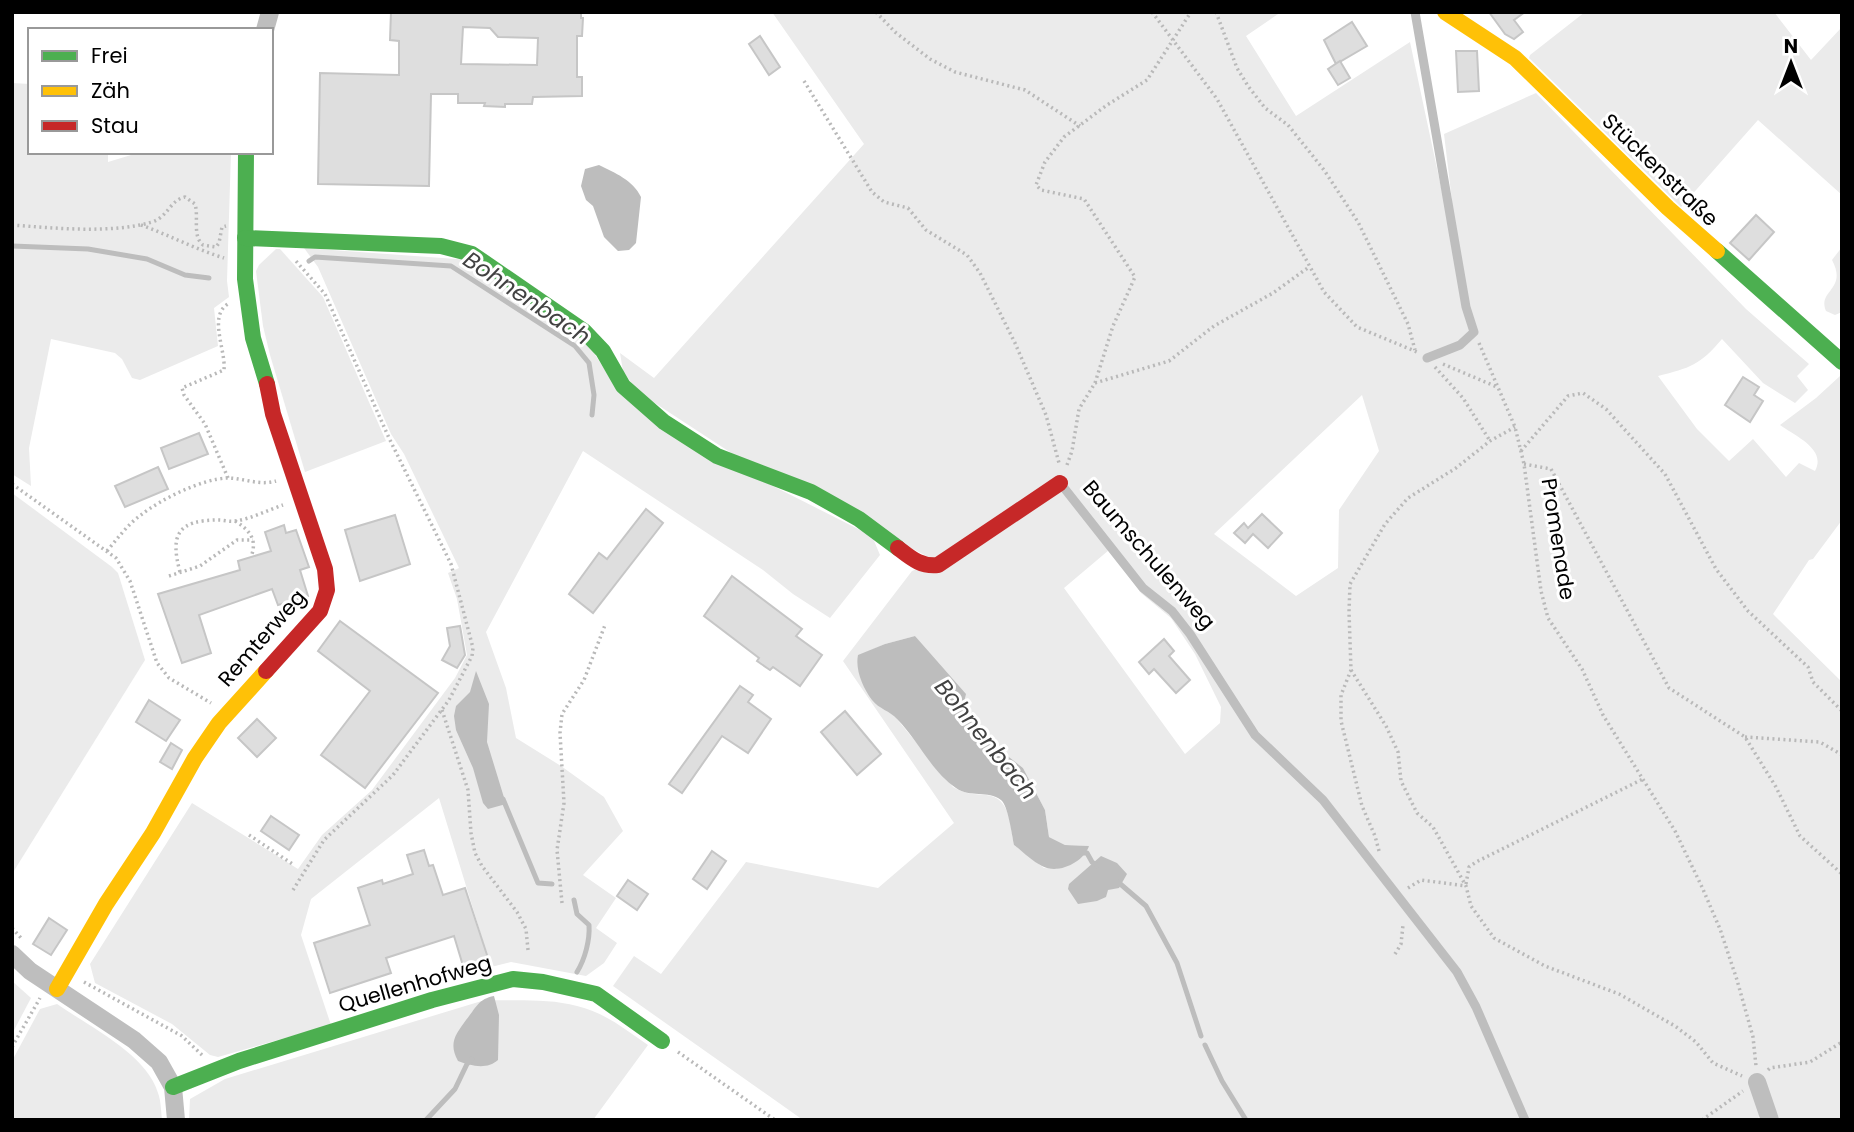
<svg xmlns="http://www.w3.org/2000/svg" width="1854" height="1132" font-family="Poppins,sans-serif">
<rect width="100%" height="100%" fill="#fff"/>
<g fill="#ebebeb" fill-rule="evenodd">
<path d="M772 12H1281L1246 36 1296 116 1410 42 1442 192 1452 201 1444 134 1536 93 1746 309 1809 364 1797 376 1808 390 1795 403 1763 383 1722 339C1700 365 1690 368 1658 376L1697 429 1729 461 1753 439 1786 477 1799 463 1815 471C1827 449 1795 436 1780 425L1816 398 1840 376 1842 378V520L1813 559 1809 560 1773 614 1842 682V1120H1780L1775 1109 1754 1120H803L613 986 634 956 661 974 746 862 878 888 954 823 843 661 912 571 936 561 742 460 638 392 623 371 620 353 654 378 864 144ZM1362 395 1379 451 1339 510 1338 568 1296 596 1214 534ZM1109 550 1141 593 1171 618 1195 654 1221 707 1220 723 1185 754 1064 588ZM915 636 995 746 1023 768 1045 810 1049 837 1065 845 1089 846 1056 869 1044 868 1014 845C1010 826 1011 797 986 795 972 794 965 794 953 787L892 713 858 656 885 644Z"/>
<polygon points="1585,12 1774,12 1811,60 1842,27 1842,195 1758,120 1681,207 1529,58 1530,55"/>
<polygon points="12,83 30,84 30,152 108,152 108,162 141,152 231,152 227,281 229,297 214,308 218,346 140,380 132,378 122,359 115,353 51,339 29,448 31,486 12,474"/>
<path d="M1842 247V312L1835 315 1826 311C1817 290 1848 290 1832 260Z"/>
<polygon points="304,248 470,260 582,334 613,383 769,484 872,536 880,555 830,618 793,594 763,570 583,451 486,632 506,688 516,738 561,766 604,797 623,831 583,875 616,898 596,928 617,943 604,963 586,976 511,962 491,967 439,798 311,899 301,935 331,1025 218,1057 210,1055 172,1024 95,983 90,964 192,803 298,869 322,835 372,790 455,678 467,655 457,599 448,573 459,568 404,454 391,434 318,267"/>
<polygon points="276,249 280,249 323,297 386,441 305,472 270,355 263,326 256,271 259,265"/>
<polygon points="12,493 112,567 118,573 145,660 12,874"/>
<polygon points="12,981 31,998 12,1034"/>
<path d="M485 1000C515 1001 548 998 577 1006 604 1012 626 1030 648 1045L593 1120H189L190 1099 225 1079Z"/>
<path d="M57 1004C88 1026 147 1054 158 1093 161 1101 161 1111 162 1120H12V1061L40 1009Z"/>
</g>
<g fill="#bdbdbd">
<path d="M599 165C615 173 633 180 641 197L636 243 629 250 618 251 604 237 593 206 586 200 581 186 585 169Z"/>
<path d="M915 636 966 694 964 702 995 746 1023 768 1045 810 1049 837 1065 845 1089 846C1084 862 1058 875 1042 866 1032 861 1023 852 1014 845 1012 835 1008 805 1001 800 988 790 970 798 956 788 931 771 918 740 897 719 890 711 879 709 872 700 863 688 855 670 858 655L885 644Z"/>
<polygon points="476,671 489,704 487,742 506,804 488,809 483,803 473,768 456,730 454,716 456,706 470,692"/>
<polygon points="1101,856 1117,863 1127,874 1119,888 1108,890 1106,897 1097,901 1078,904 1068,889 1069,884"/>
<path d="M494 996 499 1015 498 1060C487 1070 471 1066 458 1061 448 1043 456 1034 466 1020 476 1008 478 999 494 996Z"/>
</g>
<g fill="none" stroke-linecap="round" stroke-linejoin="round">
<g stroke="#bdbdbd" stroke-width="5">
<polyline points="12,246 88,249 147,259 185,275 209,278"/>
<polyline points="309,261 315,257 451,266 575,346 589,363 594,395 592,415"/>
<polyline points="503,799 538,883 552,884"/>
<polyline points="1082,853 1087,853 1092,862 1097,866"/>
<polyline points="1118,882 1146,906 1177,963 1201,1036"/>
<path d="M574 900 577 914 589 925C590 940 585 959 577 972"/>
<polyline points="1205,1045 1222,1081 1246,1120"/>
<polyline points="426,1120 455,1089 467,1064 472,1059"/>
</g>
</g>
<g fill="#dedede" stroke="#c6c6c6" stroke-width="2" fill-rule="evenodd">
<path d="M391 12H581V18H583L582 36H577V77H582V96L533 97 532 104H505V107L484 106 485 103H458V94H431L429 186 318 184 320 73 399 75V41L390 40ZM463 27 490 28 498 37 538 38 537 65 461 64Z"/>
<polygon points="1489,12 1525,12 1514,20 1523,32 1514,39 1505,34"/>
<polygon points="1352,22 1367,46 1336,64 1324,40"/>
<polygon points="760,36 780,67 769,75 749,44"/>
<polygon points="1456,51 1477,51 1479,91 1458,92"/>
<polygon points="1340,61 1350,78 1338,85 1328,69"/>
<polygon points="1756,215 1774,232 1749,260 1730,243"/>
<polygon points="1743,377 1759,387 1754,395 1763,401 1750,422 1725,405"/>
<polygon points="199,433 208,454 169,469 161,448"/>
<polygon points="158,467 168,489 125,507 115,486"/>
<polygon points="646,509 663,523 593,613 569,594 599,553 607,559"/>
<polygon points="1262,514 1282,533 1268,548 1253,534 1245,543 1234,533 1244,523 1248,528"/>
<polygon points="395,515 410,564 360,581 345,530"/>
<polygon points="284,525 286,533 296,530 309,567 300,570 308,596 278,605 272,589 199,615 211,653 182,663 158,594 240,570 238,561 271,551 265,532"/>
<polygon points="732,576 802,629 796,636 822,655 800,686 773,667 770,670 757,661 759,658 704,616"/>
<polygon points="340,621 438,693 365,788 321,755 370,691 318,651"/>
<polygon points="460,626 465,655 457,668 442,660 450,646 447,628"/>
<polygon points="1164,639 1174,651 1169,656 1190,680 1176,693 1154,669 1149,674 1139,662"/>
<polygon points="740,686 753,695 748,702 771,719 748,753 722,736 682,793 669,784"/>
<polygon points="149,700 180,720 166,741 136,722"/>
<polygon points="845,711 881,754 857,775 821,732"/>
<polygon points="257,719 276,738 257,757 238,738"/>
<polygon points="171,743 182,750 172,769 160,762"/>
<polygon points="271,816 299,835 289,850 261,831"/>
<polygon points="424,850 429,866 433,865 443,895 465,888 489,961 464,969 454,936 386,958 391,973 330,993 314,943 370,925 358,888 382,880 383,884 413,874 407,855"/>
<polygon points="712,851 726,861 707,889 693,879"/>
<polygon points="628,880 648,894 637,910 617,896"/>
<polygon points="49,918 67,930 51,955 33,944"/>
</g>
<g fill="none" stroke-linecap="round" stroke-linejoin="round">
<g stroke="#b9b9b9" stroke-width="3.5" stroke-dasharray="2 3.5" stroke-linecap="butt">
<polyline points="876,12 895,32 930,59 955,72 1025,90 1080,126"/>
<polyline points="1152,12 1217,99 1324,292 1357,327 1417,352"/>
<polyline points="1216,12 1237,68 1248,86 1265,108 1288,125 1324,170 1358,222 1408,324 1415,350"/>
<polyline points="804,81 872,192 884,202 908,208 926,230 967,255 980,273 1015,343 1046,415 1059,463"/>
<path d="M12 225C54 228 112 234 152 222 168 217 170 200 185 197L195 204C199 217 192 236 203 245L216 247 219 243 222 227 226 226"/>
<path d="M141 225C169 235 195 249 224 258"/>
<polyline points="1479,343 1515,427 1524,464 1541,591 1548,618 1582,669 1603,715 1675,831 1702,887 1720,929 1737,980 1753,1037 1756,1066"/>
<polyline points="1443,364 1497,387"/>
<polyline points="1435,367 1463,398 1490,441"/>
<polyline points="1095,383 1169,361 1214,326 1273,293 1309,267"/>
<polyline points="1521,451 1568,396 1583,393 1606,409 1665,474 1716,569 1748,611 1808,667 1813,682 1842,711"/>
<polyline points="1524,464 1551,469 1669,688 1745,737 1776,787 1800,836 1842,874"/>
<polyline points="1067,465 1072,451 1079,409 1095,383 1113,326 1135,277 1084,199 1041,190 1036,185 1045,162 1064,137 1107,105 1147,80 1191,12"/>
<path d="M228 478 205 424 184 395 182 388 224 370C226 350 208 316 228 304"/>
<polyline points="12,484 116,558 130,581 157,663 169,678 211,703"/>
<path d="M235 521C248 529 257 538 252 554"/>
<path d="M107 551C118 538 128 524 141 515 161 499 202 479 227 478 244 478 259 486 276 481"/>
<path d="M180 572C170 535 177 520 219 520 224 520 230 522 235 521 251 519 268 510 283 505"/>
<polyline points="169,576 200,566 237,540 253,540"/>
<polyline points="1351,670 1386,726 1398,752 1401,781 1417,813 1433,827 1466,886 1471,906 1494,938 1545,966 1619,994 1675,1026 1696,1042 1713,1063 1742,1076"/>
<polyline points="442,710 468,790 471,833 475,853 482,866 517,912 526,929 528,950"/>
<polyline points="1745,737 1820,742 1842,755"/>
<polyline points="249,835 294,865"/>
<polyline points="1379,851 1375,836 1362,806 1341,721 1341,695 1351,670 1349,612 1350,584 1385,524 1408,498 1456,468 1490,441 1515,427"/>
<polyline points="1466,884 1469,867 1476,862 1643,779"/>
<polyline points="1408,888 1421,880 1466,886"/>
<polyline points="293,890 324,840 393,775 449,700 472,656 473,648 451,564 389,438 325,294 295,260"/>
<polyline points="562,903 557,850 564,803 560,733 562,714 584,680 605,625"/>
<polyline points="12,928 22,939"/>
<polyline points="1395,954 1401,944 1403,925"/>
<polyline points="84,982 182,1036 202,1055"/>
<polyline points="12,1047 40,998"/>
<polyline points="678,1052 775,1120"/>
<polyline points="1768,1070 1770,1068 1810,1062 1842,1042"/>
<polyline points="1702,1120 1743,1091"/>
</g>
<g stroke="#bebebe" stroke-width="9">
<polyline points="1415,12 1466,307 1474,332 1460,345 1427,358"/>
<polyline points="1061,484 1143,588 1172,611 1190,634 1255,735 1323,800 1457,972 1476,1007 1525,1120"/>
</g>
<g stroke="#bebebe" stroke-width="18">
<polyline points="265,30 270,12"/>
<polyline points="12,954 30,971 134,1040 159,1062 173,1087 176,1120"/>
<polyline points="1757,1082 1770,1120"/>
</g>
<g stroke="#4caf50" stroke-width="16">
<polyline points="246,152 245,279 253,338 267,384"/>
<polyline points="245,238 441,246 472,254 584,331 603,351 623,386 664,422 717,456 811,492 859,519 898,548"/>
<polyline points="1717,251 1842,362"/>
<polyline points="173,1087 239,1061 432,1000 513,979 543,982 596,994 662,1041"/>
</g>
<g stroke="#ffc107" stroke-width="16">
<polyline points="1445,12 1515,58 1668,208 1717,251"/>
<polyline points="57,989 106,904 153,833 195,758 219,723 266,671"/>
</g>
<g stroke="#c62828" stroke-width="16">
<path d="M898 548C911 558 921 567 938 565L1060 483"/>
<polyline points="266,671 320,611 327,590 325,569 273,414 267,384"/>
</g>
</g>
<g text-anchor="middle" stroke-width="6" stroke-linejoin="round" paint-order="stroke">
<g font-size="21" fill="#000" stroke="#fff">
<text transform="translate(1660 170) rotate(44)" y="7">Stückenstraße</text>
<text transform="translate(1558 539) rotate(81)" y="7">Promenade</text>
<text transform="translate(1149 555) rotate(49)" y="7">Baumschulenweg</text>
<text transform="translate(262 638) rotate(-49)" y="7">Remterweg</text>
<text transform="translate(415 984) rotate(-16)" y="7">Quellenhofweg</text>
</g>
<g font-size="23" font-style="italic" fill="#424242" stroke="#fff">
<text transform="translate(527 298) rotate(34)" y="8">Bohnenbach</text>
<text transform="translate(986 739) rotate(51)" y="8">Bohnenbach</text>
</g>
</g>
<rect width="1854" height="1132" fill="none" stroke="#000000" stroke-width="28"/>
<rect x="28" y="28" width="245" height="126" fill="#ffffff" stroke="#999999" stroke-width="2"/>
<rect x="42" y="51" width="35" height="10" fill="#4caf50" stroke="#999999" stroke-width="2"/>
<text x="91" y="63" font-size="21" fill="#000000">Frei</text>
<rect x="42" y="86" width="35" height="10" fill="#ffc107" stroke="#999999" stroke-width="2"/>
<text x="91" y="98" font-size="21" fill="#000000">Zäh</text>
<rect x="42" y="121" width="35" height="10" fill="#c62828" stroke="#999999" stroke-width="2"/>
<text x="91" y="133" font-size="21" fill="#000000">Stau</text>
<g transform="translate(1791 63)" stroke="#ffffff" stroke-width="5" paint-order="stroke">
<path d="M0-5L12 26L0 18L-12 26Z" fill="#000000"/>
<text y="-10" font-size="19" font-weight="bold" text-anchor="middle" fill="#000000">N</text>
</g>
</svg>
